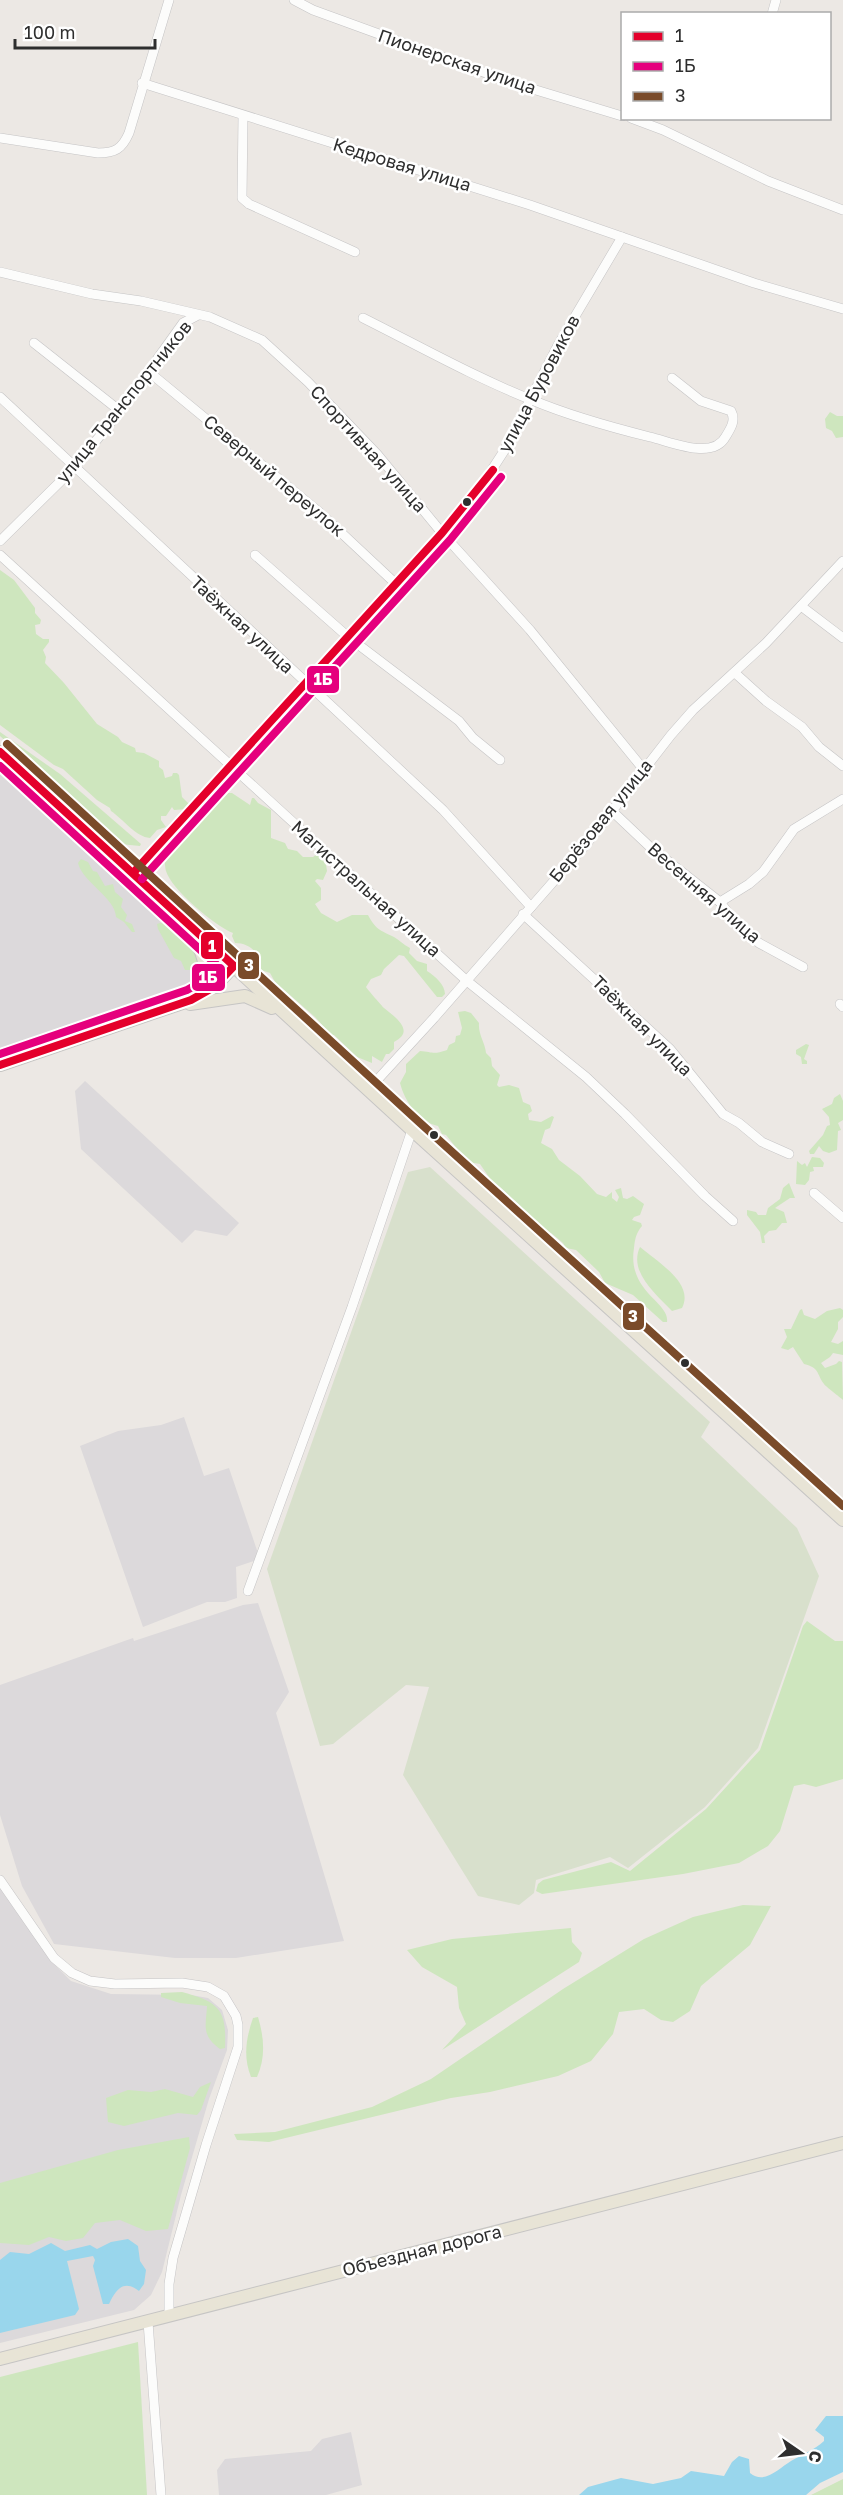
<svg xmlns="http://www.w3.org/2000/svg" width="843" height="2495" font-family="'Golos Text',sans-serif">
<rect width="100%" height="100%" fill="#ece8e4"/>
<g fill="#dcd9db">
<polygon points="0,768 193,948 197,964 197,977 187,988 0,1050"/>
<polygon points="85,1081 239,1223 227,1236 195,1230 182,1243 81,1149 75,1091"/>
<polygon points="184,1417 204,1476 229,1468 260,1559 236,1567 237,1598 225,1602 207,1602 143,1627 80,1446 118,1431 161,1425"/>
<polygon points="258,1603 289,1692 276,1713 344,1941 236,1958 175,1958 54,1944 22,1886 0,1815 0,1685 133,1638 134,1641 243,1605"/>
<polygon points="0,1887 53,1963 71,1981 111,1994 191,1995 208,1998 222,2010 228,2030 227,2050 209,2099 181,2195 162,2272 151,2295 134,2310 0,2343"/>
<polygon points="351,2432 362,2485 326,2495 219,2495 217,2470 225,2459 311,2451 322,2439"/>
</g>
<g fill="#cee6be">
<polygon points="830,412 837,416 843,416 843,437 836,438 832,431 826,428 825,419"/>
<path d="M0 570 14 580 35 608V613L41 620 40 624 35 625 36 634 43 639H49V642L43 650 46 657 45 663 64 683 97 724 118 737 122 742 135 748 136 752 144 753 159 761V767L163 770 165 778 172 776 173 773H177L179 775 182 797 190 805 188 809 174 810 172 807 166 816H161V820L166 827 157 830 150 838C136 837 123 819 111 811L110 808 97 800 63 769 54 765 0 725Z"/>
<polygon points="0,732 60,774 141,844 140,846 120,844 0,736"/>
<path d="M220 793H232L250 805 252 798H254L258 803 271 810V838L285 843 288 849 297 851 303 857H313L317 854 325 858 327 871 323 880 317 879 315 881 321 888V900L315 904 321 913 337 922 352 915H368C376 930 380 930 394 937 399 940 404 945 410 948L409 953 417 961 427 964V971C435 976 445 985 445 994L442 997H437L404 956 399 955 384 969 381 975 371 979 366 987C368 990 382 1006 384 1008 395 1017 416 1031 394 1042V1049L389 1054H386L382 1062 372 1056V1063L357 1057 334 1035H331L315 1017 275 982 270 973 261 970 252 959 256 953C251 946 243 943 235 943L232 936 233 933C216 927 171 889 166 871 165 868 165 861 164 857L200 817 204 816Z"/>
<path d="M81 859 88 862 93 871 97 872 105 886 113 884 115 892 123 899 121 907 127 915 125 921 132 924 135 932H132L124 922 116 917C115 897 83 883 78 863Z"/>
<polygon points="160,923 167,924 176,936 183,936 188,940 190,949 194,948 199,964 192,970 185,970 181,961 174,958 158,929 157,924"/>
<path d="M465 1011 471 1013 479 1023C478 1035 485 1042 486 1053L491 1058 492 1066 500 1075 497 1085 499 1087 509 1085 519 1088 523 1102 530 1105 532 1111 528 1114 529 1120 541 1122 552 1116 554 1117 550 1128 545 1130 541 1143 552 1149 559 1160 580 1176 597 1194 606 1197 612 1192V1198L617 1202 619 1197 615 1190 621 1188 623 1198 627 1199 633 1196 644 1204 640 1215 634 1217 632 1220 641 1223 642 1226C636 1233 635 1239 634 1248 627 1292 670 1302 667 1322H663L633 1295 605 1283 599 1272 576 1250 566 1248 563 1243 551 1233 543 1231 539 1224 500 1187 493 1183 480 1164 468 1162 446 1135 442 1134 438 1126C419 1122 405 1102 400 1083L406 1072V1064L420 1051C433 1052 433 1055 447 1050L449 1045 455 1042 456 1036 460 1035 462 1028 458 1012Z"/>
<polygon points="806,1044 809,1045 804,1059 807,1061 807,1064 802,1064 801,1057 796,1054 796,1050"/>
<polygon points="840,1094 843,1101 843,1120 838,1123 841,1130 838,1131 837,1150 829,1153 823,1151 819,1146 814,1154 810,1154 809,1151 823,1135 827,1126 830,1125 829,1117 822,1109 832,1104 834,1098"/>
<polygon points="812,1157 820,1158 824,1163 823,1167 813,1167 814,1171 810,1172 809,1180 805,1185 796,1184 797,1161 802,1165 805,1163 807,1167"/>
<polygon points="789,1183 795,1198 790,1198 775,1208 784,1212 787,1223 782,1223 776,1230 769,1231 764,1236 765,1243 762,1243 760,1232 747,1215 747,1210 756,1212 758,1215 766,1215 768,1208 780,1199 783,1188"/>
<path d="M640 1247C656 1261 695 1283 682 1308L672 1311C657 1295 628 1272 640 1247Z"/>
<path d="M840 1308 843 1310V1317L838 1322V1329L831 1342 838 1344 843 1341V1355L833 1353 830 1357 821 1363 825 1368 836 1364 839 1361 842 1362 843 1400C840 1397 826 1387 824 1384 816 1373 820 1368 804 1364L793 1347 788 1350 781 1348 787 1337 784 1329H791L800 1310 802 1309 804 1315 815 1319 827 1311Z"/>
<polygon points="807,1621 835,1641 843,1641 843,1779 816,1787 804,1784 794,1786 780,1831 768,1846 739,1863 683,1874 542,1894 536,1891 538,1884 543,1880 611,1862 630,1871 706,1809 760,1750 803,1626"/>
<polygon points="743,1905 771,1906 750,1945 701,1986 690,2011 673,2022 661,2020 644,2009 619,2012 613,2034 591,2061 558,2076 490,2092 451,2098 269,2142 237,2140 234,2134 275,2132 372,2107 431,2079 563,1989 644,1939 693,1917"/>
<polygon points="571,1928 572,1942 582,1953 579,1962 442,2050 466,2024 459,2008 457,1987 422,1967 407,1950 452,1939"/>
<path d="M182 1992C218 2002 227 2008 225 2048L220 2049C201 2035 206 2026 207 2006L180 2003 161 1997V1993Z"/>
<path d="M258 2017C264 2037 266 2057 257 2077H251C243 2057 246 2038 253 2018Z"/>
<polygon points="211,2082 201,2110 197,2115 178,2113 124,2126 108,2122 106,2098 128,2090 151,2092 165,2089 193,2097 200,2087"/>
<polygon points="189,2137 190,2148 168,2229 146,2231 120,2220 95,2223 83,2238 66,2241 49,2237 29,2245 0,2243 0,2183 118,2150"/>
<polygon points="138,2342 147,2495 0,2495 0,2377"/>
<polygon points="843,2479 843,2495 811,2495"/>
</g>
<polygon fill="#d8e0cc" points="430,1167 710,1422 701,1437 797,1528 819,1576 758,1748 705,1807 628,1868 610,1857 536,1880 534,1893 519,1905 478,1896 403,1775 429,1687 406,1685 333,1744 320,1746 267,1569 408,1172"/>
<g fill="#99d6ec">
<path d="M128 2239 138 2246 140 2261 146 2270 144 2284 139 2291C124 2279 116 2289 109 2304H103L93 2266 95 2260 93 2256 67 2261 79 2309 75 2315 0 2333V2260L10 2252 29 2254 51 2243 65 2251 90 2245 97 2249 111 2242Z"/>
<path d="M826 2416H843V2472L820 2483 806 2495H579L588 2487 621 2478 653 2484 681 2478 691 2471 724 2476 732 2462 739 2456 749 2459 750 2473C765 2485 779 2468 791 2461 803 2454 814 2450 824 2441V2437L815 2430Z"/>
</g>
<g fill="none" stroke-linecap="round" stroke-linejoin="round">
<g stroke="#c5c4c5" stroke-width="10">
<g id="minor">
<polyline points="294,0 313,10 516,84 622,116"/>
<polyline points="772,14 776,0"/>
<polyline points="142,83 530,205 754,283 843,309"/>
<polyline points="243,116 242,198 249,204 355,252"/>
<polyline points="631,118 663,130 768,181 843,210"/>
<path d="M0 138 98 153C115 153 122 149 129 133L169 0"/>
<polyline points="0,272 92,294 141,301 210,317 262,340 308,382 377,454 442,533 530,630 644,770"/>
<path d="M363 318C419 346 474 377 532 400 570 416 610 427 650 437 672 442 713 461 726 436 731 428 736 420 731 411L701 401 672 378"/>
<polyline points="34,343 120,411"/>
<polyline points="149,372 318,511 395,583"/>
<polyline points="0,397 443,810 531,907"/>
<polyline points="0,541 74,468 120,411 183,323 198,315"/>
<polyline points="0,555 467,981 586,1077 625,1114 705,1196 733,1221"/>
<polyline points="255,555 347,636 459,721 473,738 500,760"/>
<polyline points="801,606 843,638"/>
<polyline points="735,673 766,701 802,727 819,747 843,766"/>
<polyline points="612,811 649,846 720,902 739,928 759,943 803,967"/>
<polyline points="134,872 442,533 482,485 504,451 558,345 622,237"/>
<polyline points="720,902 749,884 763,872 794,829 843,799"/>
<polyline points="523,914 670,1049 723,1114 739,1123 762,1142 789,1154"/>
<polyline points="840,1004 843,1007"/>
<polyline points="368,1090 434,1018 588,842 671,735 693,710 766,643 843,561"/>
<polyline points="814,1193 843,1218"/>
<polyline points="248,1591 352,1307 412,1130"/>
<polyline points="0,1880 54,1958 72,1973 90,1981 115,1984 182,1983 208,1987 224,1996 236,2016 238,2025 238,2047 206,2145 173,2258 169,2284 169,2316"/>
<polyline points="148,2322 161,2495"/>
</g>
</g>
<g stroke="#c6c5c4" stroke-width="14">
<g id="major">
<polyline points="0,752 412,1130 843,1520"/>
<path d="M191 996C216 978 202 952 191 929"/>
<polyline points="190,1004 245,996 272,1008"/>
<polyline points="0,1065 191,1000 214,987 234,966"/>
<polyline points="0,2359 843,2143"/>
</g>
</g>
<use href="#minor" stroke="#fcfcfb" stroke-width="9"/>
<use href="#major" stroke="#e8e4d6" stroke-width="12"/>
<g stroke="#fff" stroke-width="12">
<g id="bus-1">
<polyline points="0,752 234,966 214,987 191,1000 0,1065"/>
<polyline points="134,872 442,533 493,470"/>
</g>
</g>
<g stroke="#fff" stroke-width="12">
<g id="bus-2">
<polyline points="0,766 219,967 207,979 187,990 0,1054"/>
<polyline points="142,879 450,540 501,477"/>
</g>
</g>
<g stroke="#fff" stroke-width="12">
<polyline id="bus-3" points="7,744 419,1122 843,1506"/>
</g>
<use href="#bus-1" stroke="#e4002b" stroke-width="8"/>
<use href="#bus-2" stroke="#e5007d" stroke-width="8"/>
<use href="#bus-3" stroke="#7a4b2a" stroke-width="8"/>
</g>
<g fill="#2e2e2e" stroke="#fff" stroke-width="2">
<circle cx="467" cy="502" r="5"/>
<circle cx="434" cy="1135" r="5"/>
<circle cx="685" cy="1363" r="5"/>
</g>
<g text-anchor="middle" stroke-width="5" stroke-linejoin="round" paint-order="stroke">
<g font-size="18" fill="#2e2e2e" stroke="#fff">
<text transform="translate(457 62) rotate(19)" y="6">Пионерская улица</text>
<text transform="translate(402 165) rotate(17)" y="6">Кедровая улица</text>
<text transform="translate(539 384) rotate(-62)" y="6">улица Буровиков</text>
<text transform="translate(124 402) rotate(-51)" y="6">улица Транспортников</text>
<text transform="translate(368 449) rotate(48)" y="6">Спортивная улица</text>
<text transform="translate(274 476) rotate(40)" y="6">Северный переулок</text>
<text transform="translate(242 625) rotate(43)" y="6">Таёжная улица</text>
<text transform="translate(601 821) rotate(-51)" y="6">Берёзовая улица</text>
<text transform="translate(366 889) rotate(42)" y="6">Магистральная улица</text>
<text transform="translate(704 893) rotate(41)" y="6">Весенняя улица</text>
<text transform="translate(642 1026) rotate(45)" y="6">Таёжная улица</text>
<text transform="translate(422 2251) rotate(-14)" y="6">Объездная дорога</text>
</g>
</g>
<g stroke="#fff" stroke-width="2">
<rect x="306" y="665" width="34" height="29" rx="6" fill="#e5007d"/>
<rect x="200" y="931" width="24" height="29" rx="6" fill="#e4002b"/>
<rect x="237" y="951" width="23" height="29" rx="6" fill="#7a4b2a"/>
<rect x="191" y="963" width="35" height="29" rx="6" fill="#e5007d"/>
<rect x="622" y="1302" width="23" height="29" rx="6" fill="#7a4b2a"/>
</g>
<g font-size="16" text-anchor="middle" font-weight="bold" fill="#fff">
<text x="323" y="685">1Б</text>
<text x="212" y="952">1</text>
<text x="249" y="971">3</text>
<text x="208" y="983">1Б</text>
<text x="633" y="1322">3</text>
</g>
<rect x="621" y="12" width="210" height="108" fill="#ffffff" stroke="#ababab" stroke-width="1.5"/>
<rect x="633" y="32" width="30" height="9" fill="#e4002b" stroke="#ababab" stroke-width="1.5"/>
<text x="675" y="42" font-size="18" fill="#2e2e2e">1</text>
<rect x="633" y="62" width="30" height="9" fill="#e5007d" stroke="#ababab" stroke-width="1.5"/>
<text x="675" y="72" font-size="18" fill="#2e2e2e">1Б</text>
<rect x="633" y="92" width="30" height="9" fill="#7a4b2a" stroke="#ababab" stroke-width="1.5"/>
<text x="675" y="102" font-size="18" fill="#2e2e2e">3</text>
<g transform="translate(801 2453) rotate(104)" stroke="#ffffff" stroke-width="4.5" paint-order="stroke">
<path d="M0-4.5L10 22L0 15L-10 22Z" fill="#2e2e2e"/>
<text y="-9" font-size="16" font-weight="bold" text-anchor="middle" fill="#2e2e2e">С</text>
</g>
<path d="M15 39v9h140v-9" fill="none" stroke="#2e2e2e" stroke-width="3"/>
<text x="24" y="39" font-size="18" fill="#2e2e2e" stroke="#ffffff" stroke-width="4.5" paint-order="stroke">100 m</text>
</svg>
